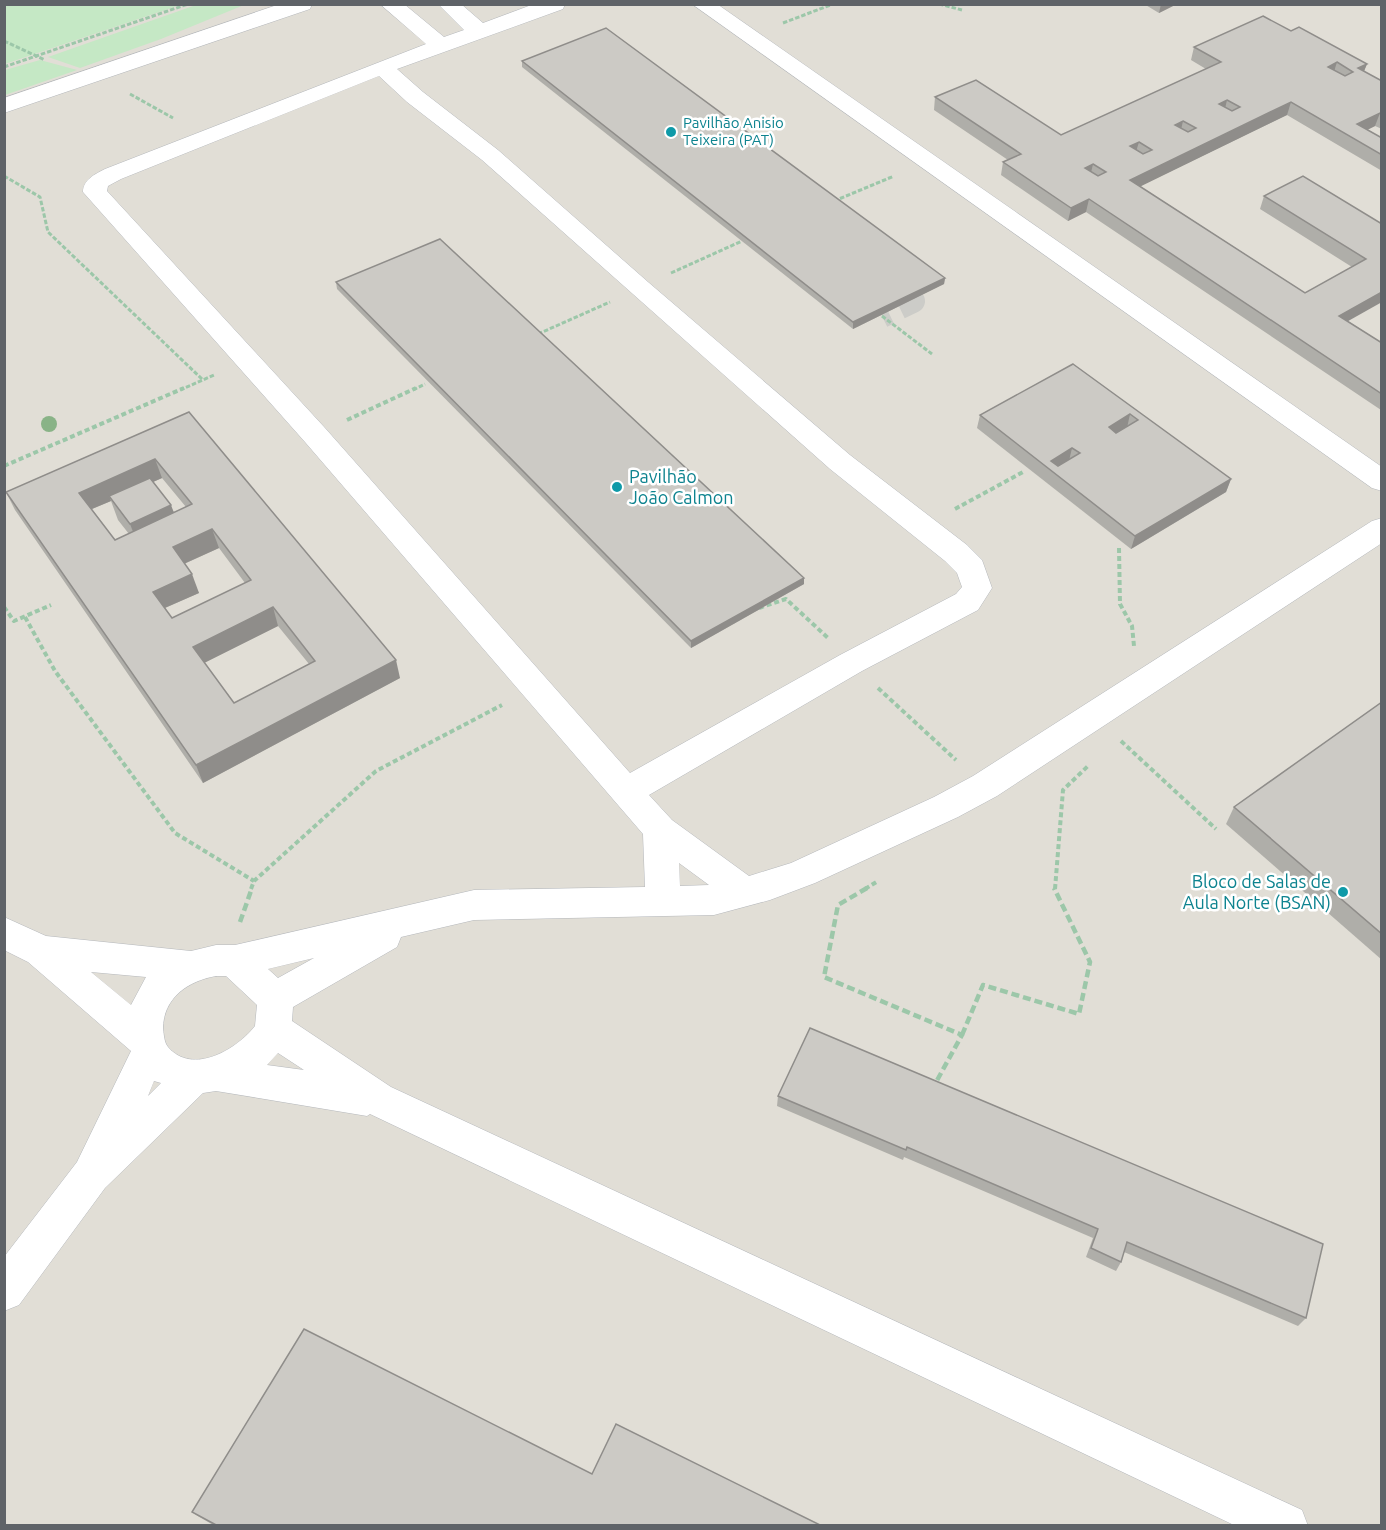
<svg xmlns="http://www.w3.org/2000/svg" width="1386" height="1530" font-family="Ubuntu,sans-serif">
<rect width="100%" height="100%" fill="#f1efe8"/>
<rect fill="#e1ded6" x="5" y="5" width="1376" height="1520"/>
<g fill="#c5e8c5">
<polygon points="4,5 5,4 180,5 5,64"/>
<polygon points="196,5 244,5 161,39 80,68 48,57"/>
<polygon points="40,60 77,70 5,95 5,70"/>
</g>
<g fill="none" stroke-linecap="round" stroke-linejoin="round">
<polyline stroke="#ccccc8" stroke-width="24" stroke-dasharray="24 12" stroke-linecap="butt" points="877,274 913,301 882,316"/>
<g stroke="#b5b8bc" stroke-width="1">
<g id="minor">
<polygon points="280,4 312,4 310,9 4,113 4,98"/>
<path d="M380 4H404L444 37 464 30 438 4H461L483 23 534 4H565L563 9 397 69 423 92 498 150 648 282 850 455 967 545 982 560 992 588 978 610 862 671 649 795 672 820 749 876 791 863 934 797 973 776 1372 521 1382 518V543L997 796 958 817 815 883 770 900 714 915 474 920 401 937 397 947 293 1007 292 1021 391 1087 1302 1510 1308 1526H1236L370 1114 367 1116 216 1091 203 1093 105 1188 19 1305 4 1311V1257L77 1162 131 1051 28 962 4 950V917L46 936 191 951 216 945H235L474 890 645 887 643 834 305 442 83 192C83 180 95 174 105 169L426 44ZM379 76 407 102 482 160 830 469 945 561 957 573 962 587 956 594 840 655 630 773 325 428 107 191 108 186 121 179ZM679 863 709 885 680 886ZM314 958 278 978 268 969ZM91 972 146 977 131 1005ZM216 976H226L257 1005 255 1026C237 1049 193 1076 168 1047 164 1042 164 1035 163 1029 163 998 188 981 216 976ZM278 1053 304 1070 267 1065ZM154 1081 161 1083 148 1096Z"/>
<polygon points="692,4 717,4 1382,467 1382,491 1372,488"/>
</g>
</g>
<g stroke="#9cc7a9" stroke-width="3" stroke-dasharray="4.5 2" stroke-linecap="butt">
<polyline points="939,4 962,10"/>
<polyline points="783,23 833,4"/>
<polyline points="4,41 45,60"/>
<polyline points="4,67 188,4"/>
<polyline points="130,94 173,118"/>
<polyline points="4,176 40,197 48,232 203,380"/>
<polyline points="834,201 894,176"/>
<polyline points="671,273 742,241"/>
<polyline points="882,316 932,354"/>
<polyline points="538,334 610,302"/>
<polyline points="180,390 214,375"/>
<polyline points="413,390 425,384"/>
</g>
<g stroke="#9cc7a9" stroke-width="4" stroke-dasharray="5 3" stroke-linecap="butt">
<polyline points="347,420 416,388"/>
<polyline points="4,466 184,388"/>
<polyline points="955,509 1023,472"/>
<polyline points="1119,548 1120,604 1132,626 1134,646"/>
<polyline points="4,607 14,621 51,605"/>
<polyline points="759,608 786,599 828,638"/>
<polyline points="25,617 55,671 175,833 254,881"/>
<polyline points="878,688 956,760"/>
<polyline points="1121,741 1216,829"/>
<polyline points="251,889 254,881 376,771 502,705"/>
<polyline points="865,889 878,881"/>
<polyline points="1055,889 1063,790 1088,766"/>
</g>
<g stroke="#9cc7a9" stroke-width="4.5" stroke-dasharray="8 4" stroke-linecap="butt">
<polyline points="867,888 838,905 824,977 962,1035 935,1084"/>
<polyline points="240,922 252,888"/>
<polyline points="962,1035 983,985 1079,1014 1090,962 1054,888"/>
</g>
<use href="#minor" fill="#fff" fill-rule="evenodd"/>
</g>
<circle fill="#89b387" cx="49" cy="424" r="8"/>
<g fill="#afaea9" fill-rule="evenodd">
<polygon points="1144,4 1177,4 1159,13"/>
<polygon points="1291,31 1367,64 1364,71 1382,81 1382,129 1375,126 1367,130 1382,138 1382,171 1287,115 1140,186 1305,293 1352,267 1260,209 1264,196 1382,224 1348,321 1382,343 1381,410 1086,212 1068,221 1001,175 1003,162 1008,160 934,110 935,97 1061,135 1206,69 1191,60 1194,47"/>
<polygon points="522,61 945,278 944,284 853,329 522,67"/>
<polygon points="336,282 804,584 691,648 337,289"/>
<polygon points="1073,364 1231,479 1226,492 1131,549 977,428 980,415"/>
<path d="M189 412 400 678 203 783 15 510 6 492ZM162 478 186 507 174 512 153 482ZM111 501 118 520 129 534 115 540 92 509ZM219 548 245 583 172 618 165 608 199 593 184 564ZM278 626 309 664 234 703 204 663Z"/>
<polygon points="1382,702 1382,960 1226,824 1234,807"/>
<polygon points="810,1028 1306,1318 1298,1326 1124,1252 1121,1262 1116,1271 1086,1257 1093,1238 904,1157 903,1160 777,1106 778,1096"/>
<polygon points="592,1474 822,1526 215,1526 196,1515 192,1512"/>
</g>
<g fill="#8f8d8a">
<polygon points="1161,4 1177,4 1159,13"/>
<polygon points="1337,62 1333,75 1328,67"/>
<polygon points="1367,64 1362,76 1358,68"/>
<polygon points="1227,100 1224,113 1219,104"/>
<polygon points="1291,102 1287,115 1127,193 1130,180"/>
<polygon points="1380,113 1375,126 1353,137 1357,124"/>
<polygon points="1183,121 1180,134 1175,125"/>
<polygon points="1139,142 1135,155 1130,146"/>
<polygon points="1093,164 1090,177 1085,168"/>
<polygon points="1089,199 1086,212 1068,221 1071,208"/>
<polygon points="945,278 944,284 853,329 853,322"/>
<polygon points="1382,292 1382,302 1334,329 1339,316"/>
<polygon points="1130,414 1127,428 1105,440 1109,427"/>
<polygon points="1072,448 1069,461 1052,471 1051,461"/>
<polygon points="155,459 162,478 112,500 109,496 111,501 87,511 79,493"/>
<polygon points="1231,479 1226,492 1131,549 1135,536"/>
<polygon points="171,505 180,529 139,547 130,524"/>
<polygon points="212,529 219,548 179,566 173,547"/>
<polygon points="192,574 199,593 160,610 153,592"/>
<polygon points="804,578 804,584 691,648 691,641"/>
<polygon points="273,607 278,626 200,665 193,647"/>
<polygon points="396,660 400,678 203,783 196,765"/>
</g>
<g fill="#cccac5" stroke="#8f8d8a" stroke-width="1.5" fill-rule="evenodd">
<path d="M1263 16 1291 31 1299 27 1367 64 1358 68 1382 81V114L1380 113 1357 124 1382 138V155L1291 102 1130 180 1305 293 1366 259 1264 196 1303 176 1382 224V292L1339 316 1382 343V394L1089 199 1071 208 1003 162 1021 154 935 97 976 80 1061 135 1221 62 1194 47ZM1337 62 1353 72 1345 76 1328 67ZM1227 100 1240 107 1232 111 1219 104ZM1183 121 1196 128 1188 132 1175 125ZM1139 142 1152 150 1143 154 1130 146ZM1093 164 1106 172 1098 176 1085 168Z"/>
<polygon points="606,28 945,278 853,322 522,61"/>
<polygon points="440,239 804,578 691,641 336,282"/>
<path d="M1073 364 1231 479 1135 536 980 415ZM1130 414 1138 420 1116 433 1109 427ZM1072 448 1080 453 1058 466 1051 461Z"/>
<path d="M189 412 396 660 196 765 6 492ZM155 459 192 504 115 540 79 493ZM212 529 251 580 172 618 153 592 192 574 173 547ZM273 607 315 661 234 703 193 647Z"/>
<polygon points="150,478 171,505 130,524 109,496"/>
<polygon points="1382,702 1382,934 1234,807"/>
<polygon points="810,1028 1323,1244 1306,1318 1127,1242 1121,1262 1091,1248 1098,1229 907,1147 906,1150 778,1096"/>
<polygon points="304,1329 592,1474 616,1424 822,1526 218,1526 192,1512"/>
</g>
<g fill="#0f9aa8" stroke="#fff" stroke-width="2">
<circle cx="671" cy="132" r="6"/>
<circle cx="617" cy="487" r="6"/>
<circle cx="1343" cy="892" r="6"/>
</g>
<g text-anchor="middle" stroke-width="5" stroke-linejoin="round" paint-order="stroke">
<g font-size="15" fill="#0d838f" stroke="#fff" text-anchor="start">
<text x="683" y="128">Pavilhão Anisio<tspan x="683" dy="17">Teixeira (PAT)</tspan></text>
</g>
<g font-size="18" fill="#0d838f" stroke="#fff" text-anchor="start">
<text x="629" y="483">Pavilhão<tspan x="629" dy="21">João Calmon</tspan></text>
<text x="1331" y="888" text-anchor="end">Bloco de Salas de<tspan x="1331" dy="21">Aula Norte (BSAN)</tspan></text>
</g>
</g>
<rect width="1386" height="1530" fill="none" stroke="#5f6368" stroke-width="12"/>
</svg>
